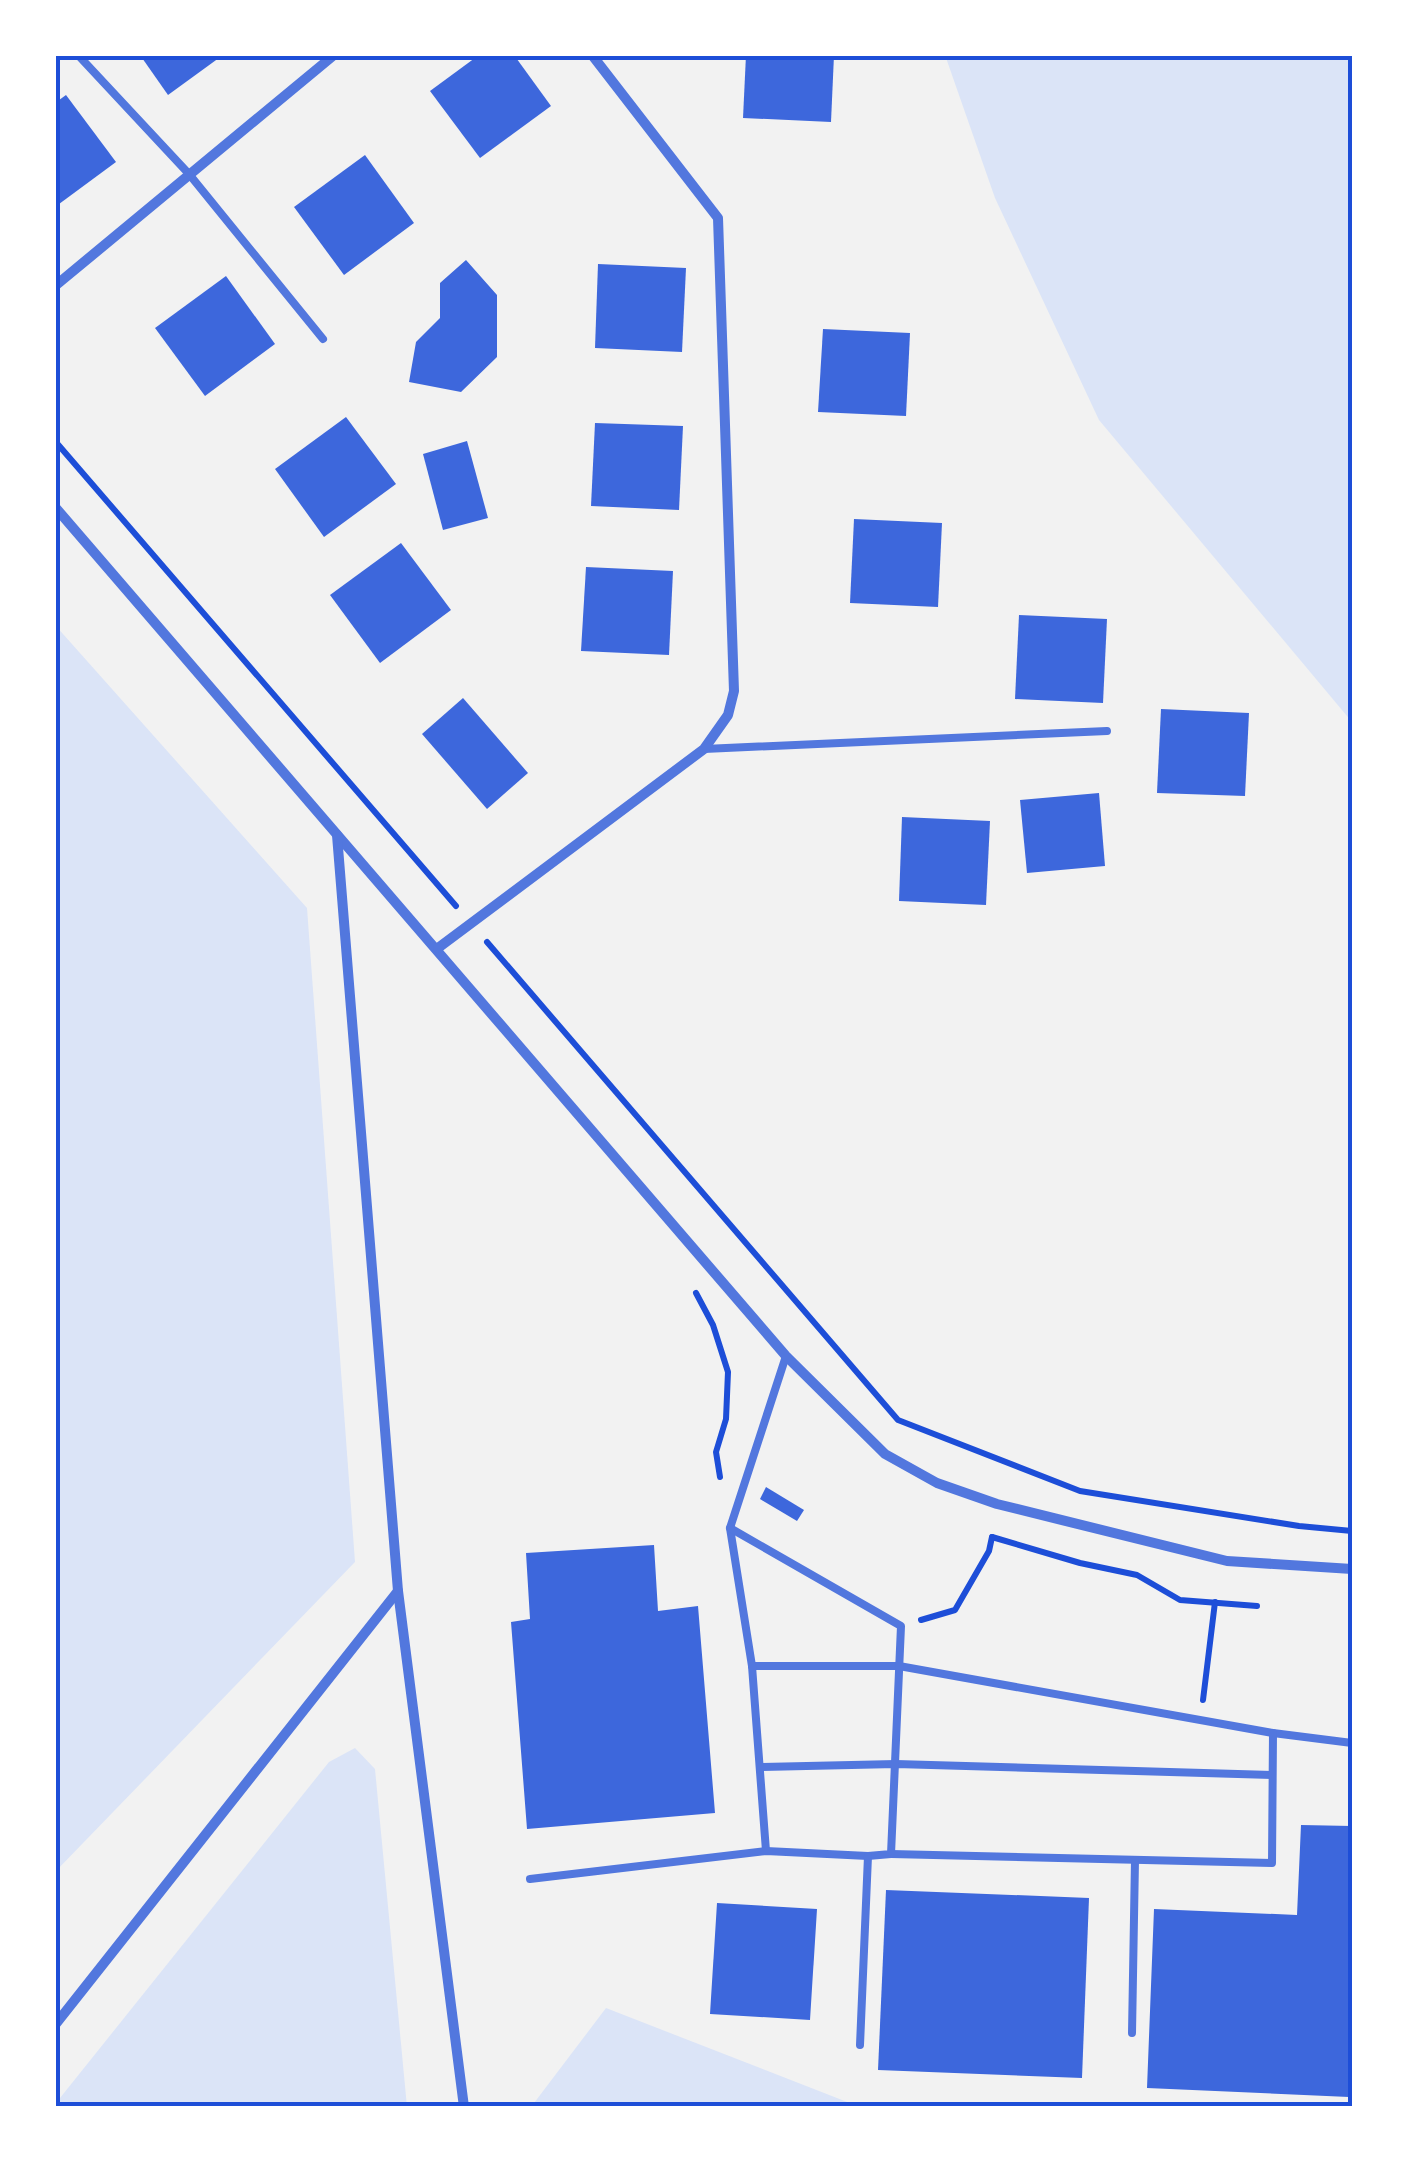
<svg xmlns="http://www.w3.org/2000/svg" width="1407" height="2162" font-family="'Nunito Sans',sans-serif">
<rect width="100%" height="100%" fill="#f2f2f2"/>
<g fill="#dbe4f7">
<polygon points="945,55 1352,55 1352,722 1099,420 995,198"/>
<polygon points="55,625 307,908 355,1562 55,1872"/>
<polygon points="355,1748 375,1769 407,2107 57,2107 56,2103 329,1762"/>
<polygon points="606,2008 860,2107 531,2107"/>
</g>
<g fill="#3d67dc">
<polygon points="140,55 223,55 168,95"/>
<polygon points="479,55 514,55 551,106 480,158 430,91"/>
<polygon points="746,55 834,55 831,122 743,118"/>
<polygon points="66,95 116,162 55,207 55,103"/>
<polygon points="365,155 414,223 344,275 294,207"/>
<polygon points="466,260 497,295 497,357 461,392 409,382 416,342 440,318 440,283"/>
<polygon points="598,264 686,268 682,352 595,348"/>
<polygon points="226,276 275,344 205,396 155,328"/>
<polygon points="823,329 910,333 906,416 818,412"/>
<polygon points="346,417 396,484 324,537 275,469"/>
<polygon points="595,423 683,426 679,510 591,506"/>
<polygon points="467,441 488,518 443,530 423,454"/>
<polygon points="854,519 942,523 938,607 850,603"/>
<polygon points="401,543 451,610 380,663 330,595"/>
<polygon points="586,567 673,571 669,655 581,651"/>
<polygon points="1019,615 1107,619 1103,703 1015,699"/>
<polygon points="463,698 528,773 487,809 422,734"/>
<polygon points="1161,709 1249,713 1245,796 1157,793"/>
<polygon points="1099,793 1105,866 1027,873 1020,800"/>
<polygon points="902,817 990,821 986,905 899,901"/>
<polygon points="766,1487 804,1510 797,1521 760,1499"/>
<polygon points="654,1545 658,1611 698,1606 715,1813 527,1829 511,1622 530,1619 526,1553"/>
<polygon points="1301,1825 1352,1826 1349,2097 1147,2088 1154,1909 1297,1915"/>
<polygon points="886,1890 1089,1898 1082,2078 878,2070"/>
<polygon points="717,1903 817,1909 810,2020 710,2014"/>
</g>
<g fill="none" stroke-linecap="round" stroke-linejoin="round">
<g stroke="#1d4ed8" stroke-width="6">
<polyline points="55,441 456,906"/>
<polyline points="487,942 898,1420 1080,1491 1299,1526 1352,1531"/>
<polyline points="696,1293 713,1325 728,1372 726,1419 716,1452 720,1477"/>
<polyline points="992,1537 1080,1563 1137,1575 1180,1600 1257,1606"/>
<polyline points="921,1620 955,1610 989,1551 992,1537"/>
<polyline points="1203,1700 1215,1602"/>
</g>
<g stroke="#5277de" stroke-width="8">
<polyline points="78,55 189,174 323,339"/>
<polyline points="704,749 1107,731"/>
<polyline points="752,1666 899,1666 1273,1733 1352,1743"/>
<polyline points="760,1767 896,1764 1272,1775"/>
<polyline points="766,1851 752,1666 730,1528 786,1356"/>
<polyline points="891,1854 1272,1863 1273,1733"/>
<polyline points="530,1879 766,1851 868,1856 891,1854 901,1626 730,1528"/>
<polyline points="1132,2033 1135,1860"/>
<polyline points="860,2045 868,1856"/>
</g>
<g stroke="#5277de" stroke-width="10">
<polyline points="55,286 334,55"/>
<polyline points="55,507 786,1356 885,1454 937,1483 997,1504 1227,1561 1352,1569"/>
<polyline points="337,835 398,1591 464,2107"/>
<polyline points="438,948 704,749 728,715 734,691 718,218 592,55"/>
<polyline points="55,2025 398,1591"/>
</g>
</g>
<rect width="1407" height="2162" fill="none" stroke="#ffffff" stroke-width="115"/>
<rect x="58" y="58" width="1292" height="2046" fill="none" stroke="#1d4ed8" stroke-width="4"/>
</svg>
